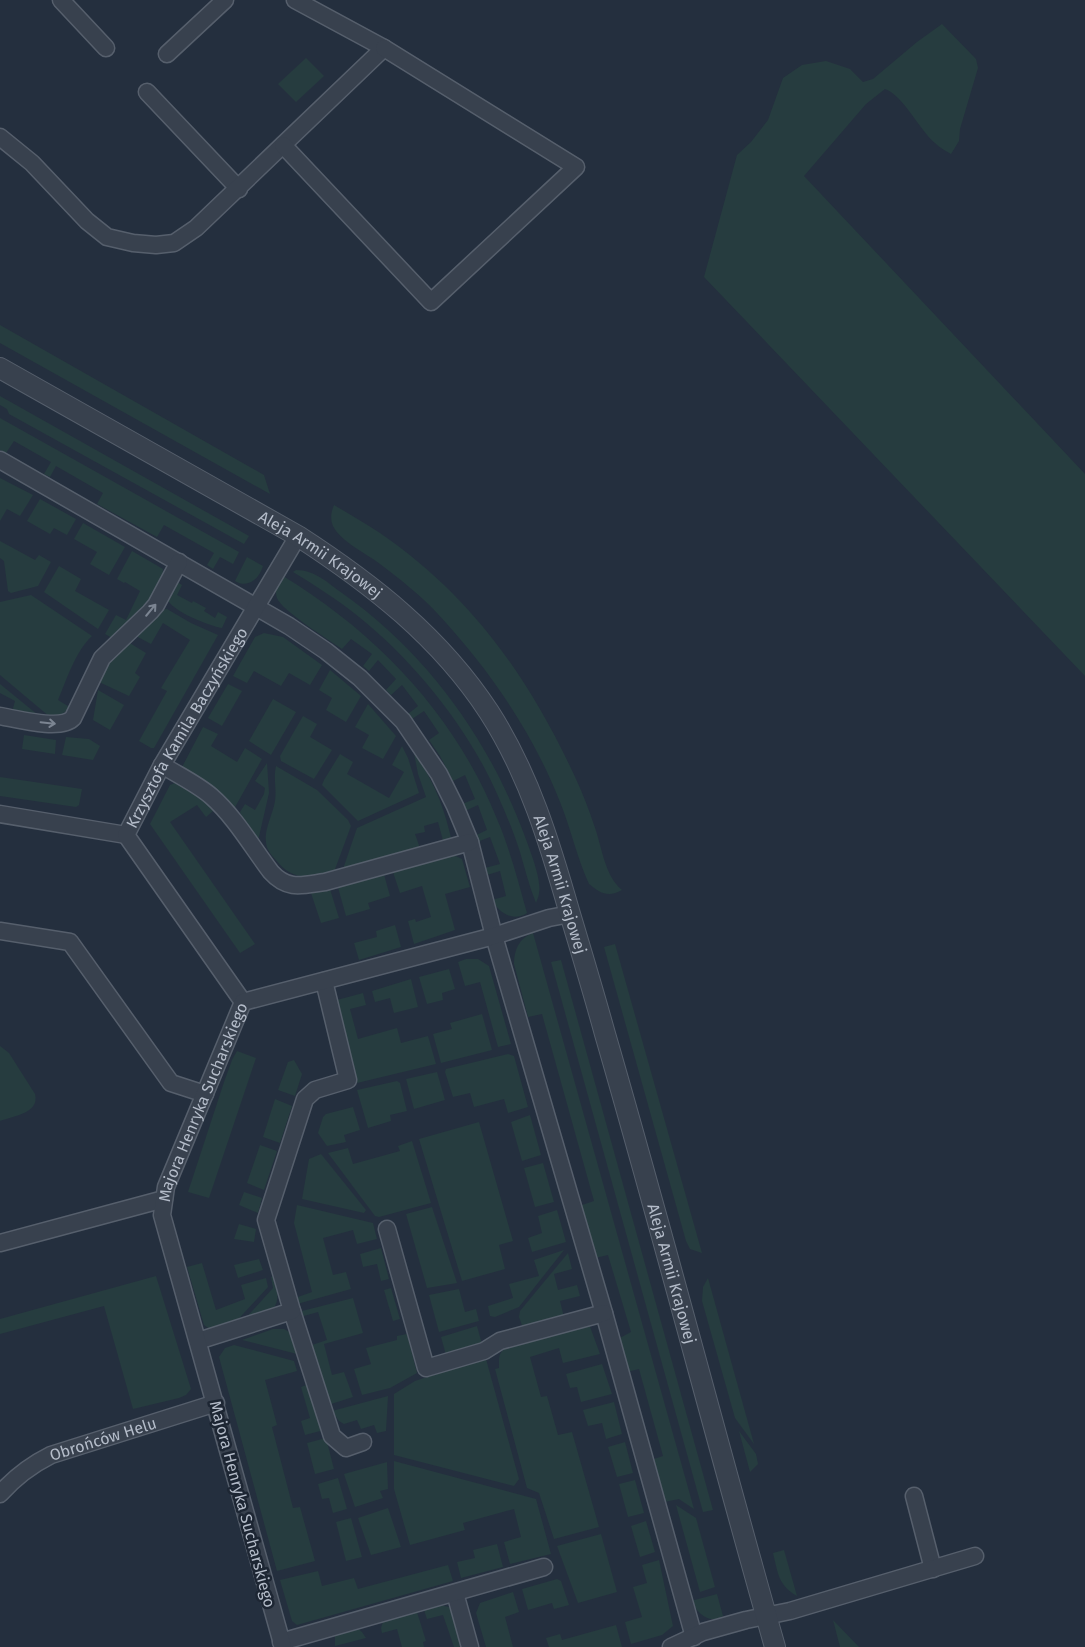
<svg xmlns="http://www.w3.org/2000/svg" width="1085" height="1647" font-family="'Fira Sans',sans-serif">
<rect width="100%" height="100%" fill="#242f3e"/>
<g fill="#263c3f">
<path d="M942 24 976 59 978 68 960 129 959 141 951 154C946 151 940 148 935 143 920 131 903 95 885 89L866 104 804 176 1085 474V676L704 277 737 155 751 142 768 120 783 78 802 65 826 61 850 69 863 82 873 79 917 42Z"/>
<polygon points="306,58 324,76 296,102 278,84"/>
<polygon points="0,325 264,475 270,494 0,343"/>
<polygon points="0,396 249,536 244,544 9,414 7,409 0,405"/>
<polygon points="0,418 239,552 233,564 220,557 213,569 207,565 214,553 164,525 157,537 97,504 103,493 56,466 50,477 44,474 51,462 14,441 6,453 0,450"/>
<polygon points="0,478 33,495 20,516 7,509 0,521"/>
<polygon points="40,499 76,519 67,535 54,528 50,534 27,521"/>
<path d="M334 505C349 514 365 523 380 533 472 596 530 679 576 779 583 794 589 810 594 825 602 846 604 875 622 890 608 898 600 893 589 884 577 858 571 829 560 802 532 731 489 669 437 613 420 595 400 579 380 564 367 554 340 541 333 526 330 519 331 512 334 505Z"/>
<polygon points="83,523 125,547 109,575 90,564 97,552 74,539"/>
<polygon points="0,541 35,560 39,555 51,562 38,586 11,593 8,591 4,561 0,558"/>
<path d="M132 551 163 569C164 595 129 621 112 638L105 634 116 615 126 620 140 591 125 582 124 583 117 579Z"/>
<path d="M247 557 263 566C259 579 248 589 235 581Z"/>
<polygon points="59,566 81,579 75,591 109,610 98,629 44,592"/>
<path d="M296 570C315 570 328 583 342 593 426 652 488 738 524 834 529 848 542 879 539 893 539 896 537 900 536 903 529 886 525 869 520 852 514 833 506 814 498 796 469 729 415 662 359 617 338 600 316 586 293 572Z"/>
<path d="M283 576C378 634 455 715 497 819 510 849 518 881 527 913 513 922 499 913 492 900L506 896 500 871 487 875 485 868 500 864 490 837 477 842 474 836 487 830 478 805 465 811 462 804 475 799 465 775 453 781 440 756 429 740 439 733 424 711 412 719 408 714 418 706 402 685 391 695 386 690 396 679 378 660 369 671 363 666 372 654 351 639 342 649C329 640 281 610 277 598 274 590 278 584 283 576Z"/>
<path d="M177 582 182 585 177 595 192 603 193 601 206 608 204 611 215 618 218 612 227 617 222 628C209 626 172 611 167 599Z"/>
<path d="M31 595 92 636C75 652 67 679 58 700L71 708 59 716 50 717 0 675V602Z"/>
<polygon points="167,609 191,623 218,635 154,748 151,748 139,741 167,691 161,688 190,640 163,623 151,644 136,636 161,610"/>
<polygon points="264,633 283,637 322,665 310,685 289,673 281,686 254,671 247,683 233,676 255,637"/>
<polygon points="128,642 146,653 135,673 140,677 129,696 99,682 106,663"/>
<polygon points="330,670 361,696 346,722 326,710 332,698 319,690"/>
<polygon points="0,684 38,715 12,712 15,701 0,693"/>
<polygon points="228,684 242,691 222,726 208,718"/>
<polygon points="98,690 124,705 110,730 93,720"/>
<polygon points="273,699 296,712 271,755 249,741"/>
<polygon points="368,704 396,736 383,759 362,748 369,735 355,727"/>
<polygon points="303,716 317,724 310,737 332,750 314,779 281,761 280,756"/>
<polygon points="203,727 218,734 211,746 237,762 245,748 262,759 234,809 181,769"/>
<polygon points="24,735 56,740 55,754 22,749"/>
<polygon points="66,737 89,739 100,746 93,760 62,755"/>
<polygon points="402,746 408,758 419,793 358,821 322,785 324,780 340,754 353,762 347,774 389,798 404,772 392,765"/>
<path d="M414 753C434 780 445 810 452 842L444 844 438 822 424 826 425 832 415 834 420 848 343 869 357 828 426 797 418 774Z"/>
<polygon points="267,763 269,793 258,841 245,823 240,812 245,804 255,810 264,794 265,788 255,781"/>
<path d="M276 766 317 790 348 820 351 826 334 872C308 877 293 882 275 859 271 855 266 848 266 842 264 829 273 814 275 801 277 789 273 778 276 766Z"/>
<polygon points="0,777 82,789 79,805 76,807 0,796"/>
<polygon points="175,783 207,802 213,811 206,817 197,805 170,822 255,944 240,953 150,824 170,785"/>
<polygon points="449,853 462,859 470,887 445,894 455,930 414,944 408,921 415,919 416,922 431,917 422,886 400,893 392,869"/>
<polygon points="383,871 390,896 368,903 370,909 346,916 337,884"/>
<polygon points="329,886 339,918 321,923 311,893 312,891"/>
<polygon points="395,925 401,947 359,960 354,943 377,937 376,931"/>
<path d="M533 933 694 1509 679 1499 664 1502 651 1460 663 1456 639 1369 627 1372 618 1339 631 1332 608 1255 595 1258 579 1206 594 1201 542 1014 528 1017 514 964C514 950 519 938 533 933Z"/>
<polygon points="615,944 702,1253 690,1249 686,1241 604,947"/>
<polygon points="466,959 478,959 489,966 511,1044 498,1047 480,982 465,986 458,962"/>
<polygon points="561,960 713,1510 703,1512 551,962"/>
<polygon points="449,969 455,989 442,993 443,1000 427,1004 419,977"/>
<polygon points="411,979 418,1007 394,1013 390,998 375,1002 372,991"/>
<polygon points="363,993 366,1005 350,1009 358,1039 397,1028 401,1043 428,1036 436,1064 357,1083 345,1044 337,1000"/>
<polygon points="482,1014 492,1050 441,1063 433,1034 452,1029 450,1023"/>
<path d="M0 1046 9 1053 35 1094C40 1113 14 1116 0 1121Z"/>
<polygon points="237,1051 256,1058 209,1198 188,1192 224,1082 232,1060"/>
<polygon points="508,1054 514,1056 528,1107 508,1113 504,1099 474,1107 470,1093 453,1097 445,1072 446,1069"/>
<polygon points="294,1060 302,1074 295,1096 278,1090 288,1062"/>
<polygon points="437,1072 445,1100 414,1109 406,1079"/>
<polygon points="397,1081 400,1083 407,1111 390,1115 391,1121 368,1128 357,1090"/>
<polygon points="275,1099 292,1106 280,1143 263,1137"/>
<polygon points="353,1107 360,1130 344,1135 346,1142 327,1146 318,1133 323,1117 326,1114"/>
<polygon points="530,1115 541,1155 522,1161 511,1122"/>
<polygon points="479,1122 513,1241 499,1245 505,1269 462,1281 419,1139"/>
<polygon points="412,1141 431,1203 379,1217 375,1216 328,1153 348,1148 353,1164 400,1151 398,1146"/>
<polygon points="260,1145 277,1151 264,1190 247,1183"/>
<polygon points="321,1154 366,1210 364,1213 302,1199 309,1159"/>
<polygon points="543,1163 554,1202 535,1207 524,1168"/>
<polygon points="244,1192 262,1198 258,1213 239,1205"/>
<polygon points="297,1205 373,1223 377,1239 357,1244 353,1230 323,1238 333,1275 346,1272 351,1289 297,1304 295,1298 312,1292 294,1223"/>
<polygon points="432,1207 457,1283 427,1288 406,1214"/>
<polygon points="557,1210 566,1242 532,1252 528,1238 542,1233 538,1216"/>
<polygon points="239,1224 256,1229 254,1242 234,1239"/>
<polygon points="381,1248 389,1279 381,1281 377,1264 363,1267 360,1254"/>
<polygon points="564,1250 519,1307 495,1317 490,1316 488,1306 513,1298 509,1284 539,1276 534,1260"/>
<polygon points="568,1253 572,1269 554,1274 558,1290 577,1285 580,1296 560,1301 564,1317 523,1328 519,1317 520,1311"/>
<polygon points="259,1259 263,1270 238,1278 234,1265"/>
<polygon points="202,1263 216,1310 245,1299 241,1285 266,1278 268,1287 231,1327 211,1330 204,1325 187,1267"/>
<polygon points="156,1276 191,1389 186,1395 179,1398 133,1409 104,1306 0,1334 0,1319"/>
<path d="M274 1276C284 1311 272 1312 243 1321L273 1288 271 1277Z"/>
<polygon points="708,1278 754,1444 735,1418 702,1301 703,1287"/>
<polygon points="391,1288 400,1319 393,1321 384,1290"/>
<polygon points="459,1289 465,1312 476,1309 479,1321 439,1332 429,1295"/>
<polygon points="353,1298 363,1333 324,1344 332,1375 344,1372 353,1397 328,1405 309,1346 327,1340 318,1312 300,1317 298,1312"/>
<path d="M589 1324 600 1354 563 1363 559 1348 530 1357 541 1397 547 1396 558 1435 572 1432 599 1527 554 1539 539 1493 527 1488 495 1369 499 1368C499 1356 498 1352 510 1345Z"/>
<polygon points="477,1326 482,1344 446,1355 441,1337"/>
<polygon points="273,1329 284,1329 291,1333 297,1354 242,1340"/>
<polygon points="407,1334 417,1373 390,1388 362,1395 354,1369 371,1364 366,1348 397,1340 397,1336"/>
<polygon points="234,1345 294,1361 297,1371 265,1380 277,1425 272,1427 293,1508 300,1507 315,1561 277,1571 219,1357 225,1348"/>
<polygon points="486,1359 519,1479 514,1486 394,1455 394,1394 415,1381 427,1377"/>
<polygon points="602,1364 612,1394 581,1402 577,1387 570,1388 566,1374"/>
<polygon points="309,1384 324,1430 305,1435 301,1421 310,1418 301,1387"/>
<polygon points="388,1396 386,1431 377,1433 374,1425 361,1429 357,1420 344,1424 339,1421 332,1411"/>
<polygon points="614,1402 622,1434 606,1439 602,1423 588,1426 583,1410"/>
<polygon points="739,1431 756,1454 758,1464 750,1472"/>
<polygon points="326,1438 334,1469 315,1474 307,1443"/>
<polygon points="625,1442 633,1473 617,1477 608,1447"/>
<polygon points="394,1461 536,1499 551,1554 510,1564 504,1542 521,1537 514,1509 463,1523 465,1530 410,1545 394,1489"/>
<polygon points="387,1462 388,1489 380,1491 383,1498 355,1507 344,1474"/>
<polygon points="338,1478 347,1509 333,1513 329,1498 322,1499 318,1484"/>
<polygon points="635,1480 644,1513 628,1517 619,1484"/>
<polygon points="676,1505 696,1518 715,1587 700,1592"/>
<polygon points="388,1508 401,1547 371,1555 358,1518"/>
<polygon points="351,1518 362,1557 346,1561 336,1522"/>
<polygon points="646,1521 655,1552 640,1557 631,1526"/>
<polygon points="601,1534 617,1592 578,1603 557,1546"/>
<polygon points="497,1544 503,1567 461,1578 457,1562 475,1558 473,1550"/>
<path d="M784 1550 797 1596C778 1585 778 1573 773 1553Z"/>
<polygon points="659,1560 673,1626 662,1635 631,1644 625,1622 642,1617 633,1587 647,1583 642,1565"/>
<polygon points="448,1565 453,1581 297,1625 292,1621 280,1580 318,1571 322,1586 354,1578 358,1589"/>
<polygon points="557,1579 561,1581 569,1605 554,1609 552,1603 528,1610 522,1589"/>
<polygon points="513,1592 519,1612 505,1617 513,1647 486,1647 476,1613 480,1603"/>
<path d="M717 1594 723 1616C708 1625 698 1613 691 1601Z"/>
<polygon points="439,1605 449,1607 452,1610 465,1647 454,1647 443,1615 427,1619 424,1610"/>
<polygon points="417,1612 426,1641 423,1642 424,1647 402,1647 397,1629 382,1633 381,1628 383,1621"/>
<polygon points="833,1620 859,1647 840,1647"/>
<polygon points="616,1625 622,1647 549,1647 546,1638 560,1634 562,1640"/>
<polygon points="357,1628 362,1632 366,1638 335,1646 335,1636 338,1633"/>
</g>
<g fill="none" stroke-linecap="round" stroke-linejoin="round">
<g stroke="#565f6c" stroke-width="19">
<g id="minor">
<polyline points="61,0 106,48"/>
<polyline points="167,54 225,0"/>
<polyline points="147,92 239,189"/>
<polyline points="0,137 32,163 87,221 107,237 133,243 156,245 174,243 196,228 384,48 295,0"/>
<polyline points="283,145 431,302 576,167 384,48"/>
<polyline points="0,460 289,626 326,651 360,678 403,721 439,774 455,806 470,842 494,936 604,1313 694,1637"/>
<path d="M0 716C17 719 61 731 73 718L102 658 150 612 156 605 179 562"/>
<path d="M162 765C178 775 197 784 211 796 235 817 252 847 271 872 288 891 303 885 325 882L470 842"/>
<path id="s1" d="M0 814 126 835 162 765 298 536"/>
<polyline points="126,835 243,1002"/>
<polyline points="0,931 70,942 171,1083 205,1094"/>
<polyline points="387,1229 426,1368 484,1351 500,1341 604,1313"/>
<polyline points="0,1243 164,1199"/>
<polyline points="292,1311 332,1436 346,1448 363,1442"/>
<polyline points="198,1341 292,1311 266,1220 305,1099 315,1090 348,1080 324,981"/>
<path id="s2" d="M0 1494C15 1477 31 1465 51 1455L216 1403"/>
<polyline points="914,1496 933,1569"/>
<polyline points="455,1593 470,1647"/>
<polyline points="281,1642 544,1567"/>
<path id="s3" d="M283 1647 162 1215 166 1187 243 1002 494 936 549 918 570 914"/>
<polyline points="671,1647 703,1632 746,1620 790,1611 975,1556"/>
</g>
</g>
<g stroke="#565f6c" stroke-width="22">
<g id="tertiary">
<path id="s4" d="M0 368 298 536C372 584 440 637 489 712 529 774 550 844 570 914 582 954 594 994 605 1034 664 1237 717 1443 775 1647"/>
</g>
</g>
<use href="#minor" stroke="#38414e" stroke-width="16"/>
<use href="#tertiary" stroke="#38414e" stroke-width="20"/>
</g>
<defs><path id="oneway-shaft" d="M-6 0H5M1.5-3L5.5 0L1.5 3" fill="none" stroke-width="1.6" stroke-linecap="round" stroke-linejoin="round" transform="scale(1.25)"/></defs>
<g stroke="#7c8592">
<use href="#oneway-shaft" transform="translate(151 610) rotate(-50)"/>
<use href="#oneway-shaft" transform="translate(48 723) rotate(6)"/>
</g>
<g text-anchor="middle" stroke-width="5" stroke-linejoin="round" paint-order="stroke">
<g font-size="16" fill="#b4bcc9" stroke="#1d2633">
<text dy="6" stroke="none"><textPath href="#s4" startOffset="371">Aleja Armii Krajowej</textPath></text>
<text dy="6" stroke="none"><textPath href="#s1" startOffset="251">Krzysztofa Kamila Baczyńskiego</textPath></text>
<text dy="6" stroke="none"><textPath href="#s4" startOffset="791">Aleja Armii Krajowej</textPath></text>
<text dy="6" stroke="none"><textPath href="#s3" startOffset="569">Majora Henryka Sucharskiego</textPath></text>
<text dy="6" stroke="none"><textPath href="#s4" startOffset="1196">Aleja Armii Krajowej</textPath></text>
<text dy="6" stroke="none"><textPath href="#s2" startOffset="119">Obrońców Helu</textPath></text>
<text transform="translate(243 1504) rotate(75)" y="6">Majora Henryka Sucharskiego</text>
</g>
</g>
</svg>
